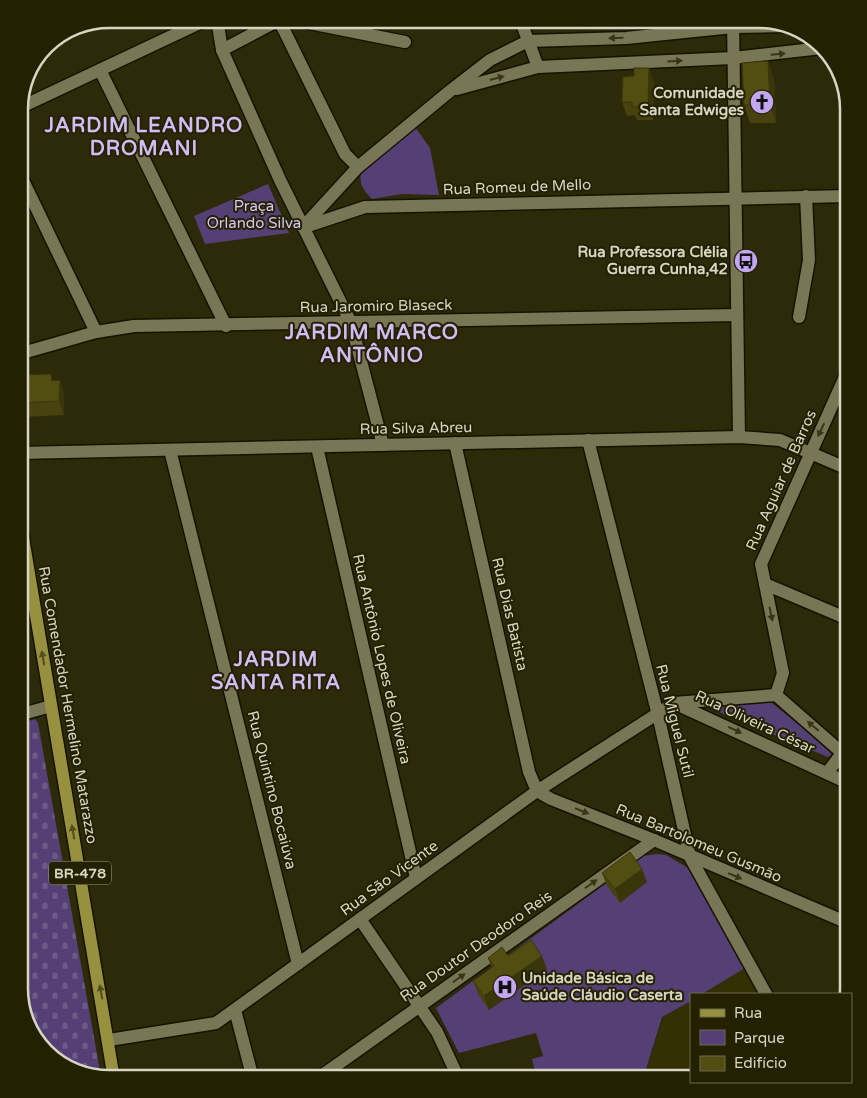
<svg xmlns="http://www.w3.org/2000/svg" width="867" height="1098" font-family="'Varela Round',sans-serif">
<defs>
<pattern id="cemetery-stones" width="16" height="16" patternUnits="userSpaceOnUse" patternTransform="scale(1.25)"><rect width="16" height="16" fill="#554075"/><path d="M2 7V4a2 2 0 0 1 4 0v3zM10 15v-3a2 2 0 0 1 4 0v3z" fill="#6d5b87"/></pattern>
</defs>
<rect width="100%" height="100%" fill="#2d2a0a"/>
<g fill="#343006">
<polygon points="745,968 759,994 702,994"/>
<polygon points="691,1001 691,1079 644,1079 663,1017"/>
</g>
<polygon fill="url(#cemetery-stones)" points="35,719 38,723 101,1077 64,1067 34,1040 19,989 19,724"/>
<g fill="#554075">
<path d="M415 127 430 148 439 195 402 194 372 199C362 189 358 182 362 168Z"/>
<polygon points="268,184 289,233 205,244 194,216"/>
<polygon points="768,700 830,749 831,755 828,757 719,712 717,709 718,705"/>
<polygon points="656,854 666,855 688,868 745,968 702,994 691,994 691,1001 662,1017 643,1079 537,1079 532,1059 543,1056 536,1033 459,1053 436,1008 643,856"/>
</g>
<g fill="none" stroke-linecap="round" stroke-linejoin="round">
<g stroke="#151300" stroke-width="15">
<g id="minor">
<polyline points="217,19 222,50 280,180 351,323 383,445"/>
<polyline points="520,19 538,67"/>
<polyline points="733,19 739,437"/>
<polyline points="279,20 345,154 358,167"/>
<polyline points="222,50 279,20 289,19 405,42"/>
<polyline points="100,70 226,326"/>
<polyline points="457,89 538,67 733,58 822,48"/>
<polyline points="19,108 208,19"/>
<polyline points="19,172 96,332"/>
<polyline points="303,227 358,167 450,91 490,60 528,41 626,38 733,27 787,26"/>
<polyline points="305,227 365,207 848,196"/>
<polyline points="799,317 809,260 806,196"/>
<polyline points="19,354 96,332 134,326 737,315"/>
<polyline points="588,440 659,719 690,857 766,994"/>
<polyline points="455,443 529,772 537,791"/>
<polyline points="317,447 416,878"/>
<polyline points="170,450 298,964"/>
<polyline points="19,453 739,437 780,440 848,469"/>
<polyline points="765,584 848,619"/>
<polyline points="776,695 783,673 761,564 848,370"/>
<polyline points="674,703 848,783"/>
<polyline points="19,715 51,706"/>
<polyline points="827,773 843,752"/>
<polyline points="537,791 551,799 654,840 848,923"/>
<polyline points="360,919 437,1032 459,1079"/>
<polyline points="235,1010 253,1079"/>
<polyline points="109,1040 216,1023 537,791 674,703 776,695 848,758"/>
<polyline points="317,1079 654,840"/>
</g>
</g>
<g stroke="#151300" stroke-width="15">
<polyline id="primary" points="19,514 114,1079"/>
</g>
<use href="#minor" stroke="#797655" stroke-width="12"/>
<use href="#primary" stroke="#97903f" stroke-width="12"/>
</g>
<g fill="#47420f">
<polygon points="634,76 654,82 653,120 637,120 635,115 627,116 622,102"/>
<polygon points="774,79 776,123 750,123 744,105"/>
<polygon points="19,375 53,381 64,393 64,415 22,417 19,408"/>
<polygon points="602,873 647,882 620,903 607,886"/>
<polygon points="508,956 547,969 489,1010 478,994 473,981 492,968 488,958"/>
</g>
<g fill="#39360c">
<polygon points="768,61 774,79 776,123 770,105"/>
<polygon points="649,68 654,82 653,120 648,106"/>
<polygon points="60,380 64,393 64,415 59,401"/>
<polygon points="642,869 647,882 620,903 615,889"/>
<polygon points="542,956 547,969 489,1010 484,996"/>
</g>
<g fill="#524d11" stroke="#39360c">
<polygon points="768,61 770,105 744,105 742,63"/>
<polygon points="634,68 649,68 648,106 632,107 632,102 622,102 623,77 634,76"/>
<polygon points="51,374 52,381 60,380 59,401 19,403 19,375"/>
<polygon points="630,852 642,869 615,889 602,873"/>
<polygon points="531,940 542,956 484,996 473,981 494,966 488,958 502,947 508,956"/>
</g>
<defs><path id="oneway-solid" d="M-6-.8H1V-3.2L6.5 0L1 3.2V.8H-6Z" transform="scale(1.25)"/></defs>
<g fill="#393616">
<use href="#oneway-solid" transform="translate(616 38) rotate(178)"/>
<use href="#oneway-solid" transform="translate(778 54) rotate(-5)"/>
<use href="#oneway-solid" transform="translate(675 61) rotate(-3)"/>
<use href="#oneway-solid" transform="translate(497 78) rotate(-15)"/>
<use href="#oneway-solid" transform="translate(821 430) rotate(115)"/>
<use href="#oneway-solid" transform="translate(771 614) rotate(78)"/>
<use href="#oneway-solid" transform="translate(813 726) rotate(-140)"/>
<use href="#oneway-solid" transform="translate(735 730) rotate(25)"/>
<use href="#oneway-solid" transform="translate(582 811) rotate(22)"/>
<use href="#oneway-solid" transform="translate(735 876) rotate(23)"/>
<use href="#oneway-solid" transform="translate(591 884) rotate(-35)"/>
<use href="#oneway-solid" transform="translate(459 978) rotate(-35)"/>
</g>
<g fill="#524d1a">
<use href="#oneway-solid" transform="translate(43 658) rotate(-100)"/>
<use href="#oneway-solid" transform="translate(73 832) rotate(-100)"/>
<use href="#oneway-solid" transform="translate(101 992) rotate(-100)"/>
</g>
<defs>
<g id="church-disc" transform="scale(1.25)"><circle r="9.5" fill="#c3a7f2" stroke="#242101"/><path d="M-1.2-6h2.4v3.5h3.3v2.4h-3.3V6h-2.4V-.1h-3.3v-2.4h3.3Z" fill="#111"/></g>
<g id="bus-disc" transform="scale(1.25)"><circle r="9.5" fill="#c3a7f2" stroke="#242101"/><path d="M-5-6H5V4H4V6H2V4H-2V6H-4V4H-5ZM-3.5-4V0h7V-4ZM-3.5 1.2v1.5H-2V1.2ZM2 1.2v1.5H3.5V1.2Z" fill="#111"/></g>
<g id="hospital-disc" transform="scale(1.25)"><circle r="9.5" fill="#c3a7f2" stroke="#242101"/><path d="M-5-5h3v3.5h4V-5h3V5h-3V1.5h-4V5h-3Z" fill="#111"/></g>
</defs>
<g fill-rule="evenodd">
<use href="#church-disc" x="762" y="102"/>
<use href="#bus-disc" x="746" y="261"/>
<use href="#hospital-disc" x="505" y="987"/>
</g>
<g text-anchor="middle" stroke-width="4" stroke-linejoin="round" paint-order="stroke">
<rect fill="#242101" stroke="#a1a08a" stroke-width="1" x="49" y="861.5" width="62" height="23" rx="4"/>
<g font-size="14" font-weight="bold" fill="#d7d6c4">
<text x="80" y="878">BR-478</text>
</g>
<g font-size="15" font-weight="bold" fill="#d7d6c4" stroke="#242101" text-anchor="end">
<text x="744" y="98">Comunidade<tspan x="744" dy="17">Santa Edwiges</tspan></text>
<text x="728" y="257">Rua Professora Clélia<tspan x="728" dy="17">Guerra Cunha,42</tspan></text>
<text x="522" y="983" text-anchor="start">Unidade Básica de<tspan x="522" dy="17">Saúde Cláudio Caserta</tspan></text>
</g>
<g font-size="15" fill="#d7d6c4" stroke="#242101">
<text transform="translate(517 187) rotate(-2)" y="5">Rua Romeu de Mello</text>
<text transform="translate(376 306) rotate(-1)" y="5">Rua Jaromiro Blaseck</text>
<text transform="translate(416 428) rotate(-1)" y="5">Rua Silva Abreu</text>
<text transform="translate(781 480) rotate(-66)" y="5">Rua Aguiar de Barros</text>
<text transform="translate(510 614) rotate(77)" y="5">Rua Dias Batista</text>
<text transform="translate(382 659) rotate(77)" y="5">Rua Antônio Lopes de Oliveira</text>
<text transform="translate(68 705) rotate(80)" y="5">Rua Comendador Hermelino Matarazzo</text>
<text transform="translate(675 721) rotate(76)" y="5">Rua Miguel Sutil</text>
<text transform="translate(755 722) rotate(25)" y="5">Rua Oliveira César</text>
<text transform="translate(272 790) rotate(76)" y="5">Rua Quintino Bocaiúva</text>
<text transform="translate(699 843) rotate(23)" y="5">Rua Bartolomeu Gusmão</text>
<text transform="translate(389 878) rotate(-36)" y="5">Rua São Vicente</text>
<text transform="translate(476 946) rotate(-35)" y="5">Rua Doutor Deodoro Reis</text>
</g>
<g font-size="15" fill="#d7c7f4" stroke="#242101">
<text x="254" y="211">Praça<tspan x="254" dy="17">Orlando Silva</tspan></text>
</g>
<g font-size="20" font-weight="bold" letter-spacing="1" fill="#d1bdf5" stroke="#242101">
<text x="144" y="132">JARDIM LEANDRO<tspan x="144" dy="23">DROMANI</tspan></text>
<text x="372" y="339">JARDIM MARCO<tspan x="372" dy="23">ANTÔNIO</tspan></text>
<text x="276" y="666">JARDIM<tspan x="276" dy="23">SANTA RITA</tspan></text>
</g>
</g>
<path d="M0 0H867V1098H0ZM109 28H759A81 81 0 0 1 840 109V989A81 81 0 0 1 759 1070H109A81 81 0 0 1 28 989V109A81 81 0 0 1 109 28Z" fill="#242101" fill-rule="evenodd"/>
<path fill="none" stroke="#d7d6c4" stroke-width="2.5" d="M109 28H759A81 81 0 0 1 840 109V989A81 81 0 0 1 759 1070H109A81 81 0 0 1 28 989V109A81 81 0 0 1 109 28Z"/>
<rect x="690" y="993" width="162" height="90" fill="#242101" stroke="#6c694f"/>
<rect x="700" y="1009" width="25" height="8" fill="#97903f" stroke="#6c694f"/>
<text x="734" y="1018" font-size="15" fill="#d7d6c4">Rua</text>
<rect x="700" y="1030" width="25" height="15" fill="#554075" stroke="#6c694f"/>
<text x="734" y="1043" font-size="15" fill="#d7d6c4">Parque</text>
<rect x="700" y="1056" width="25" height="15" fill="#524d11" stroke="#6c694f"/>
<text x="734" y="1068" font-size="15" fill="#d7d6c4">Edifício</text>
</svg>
